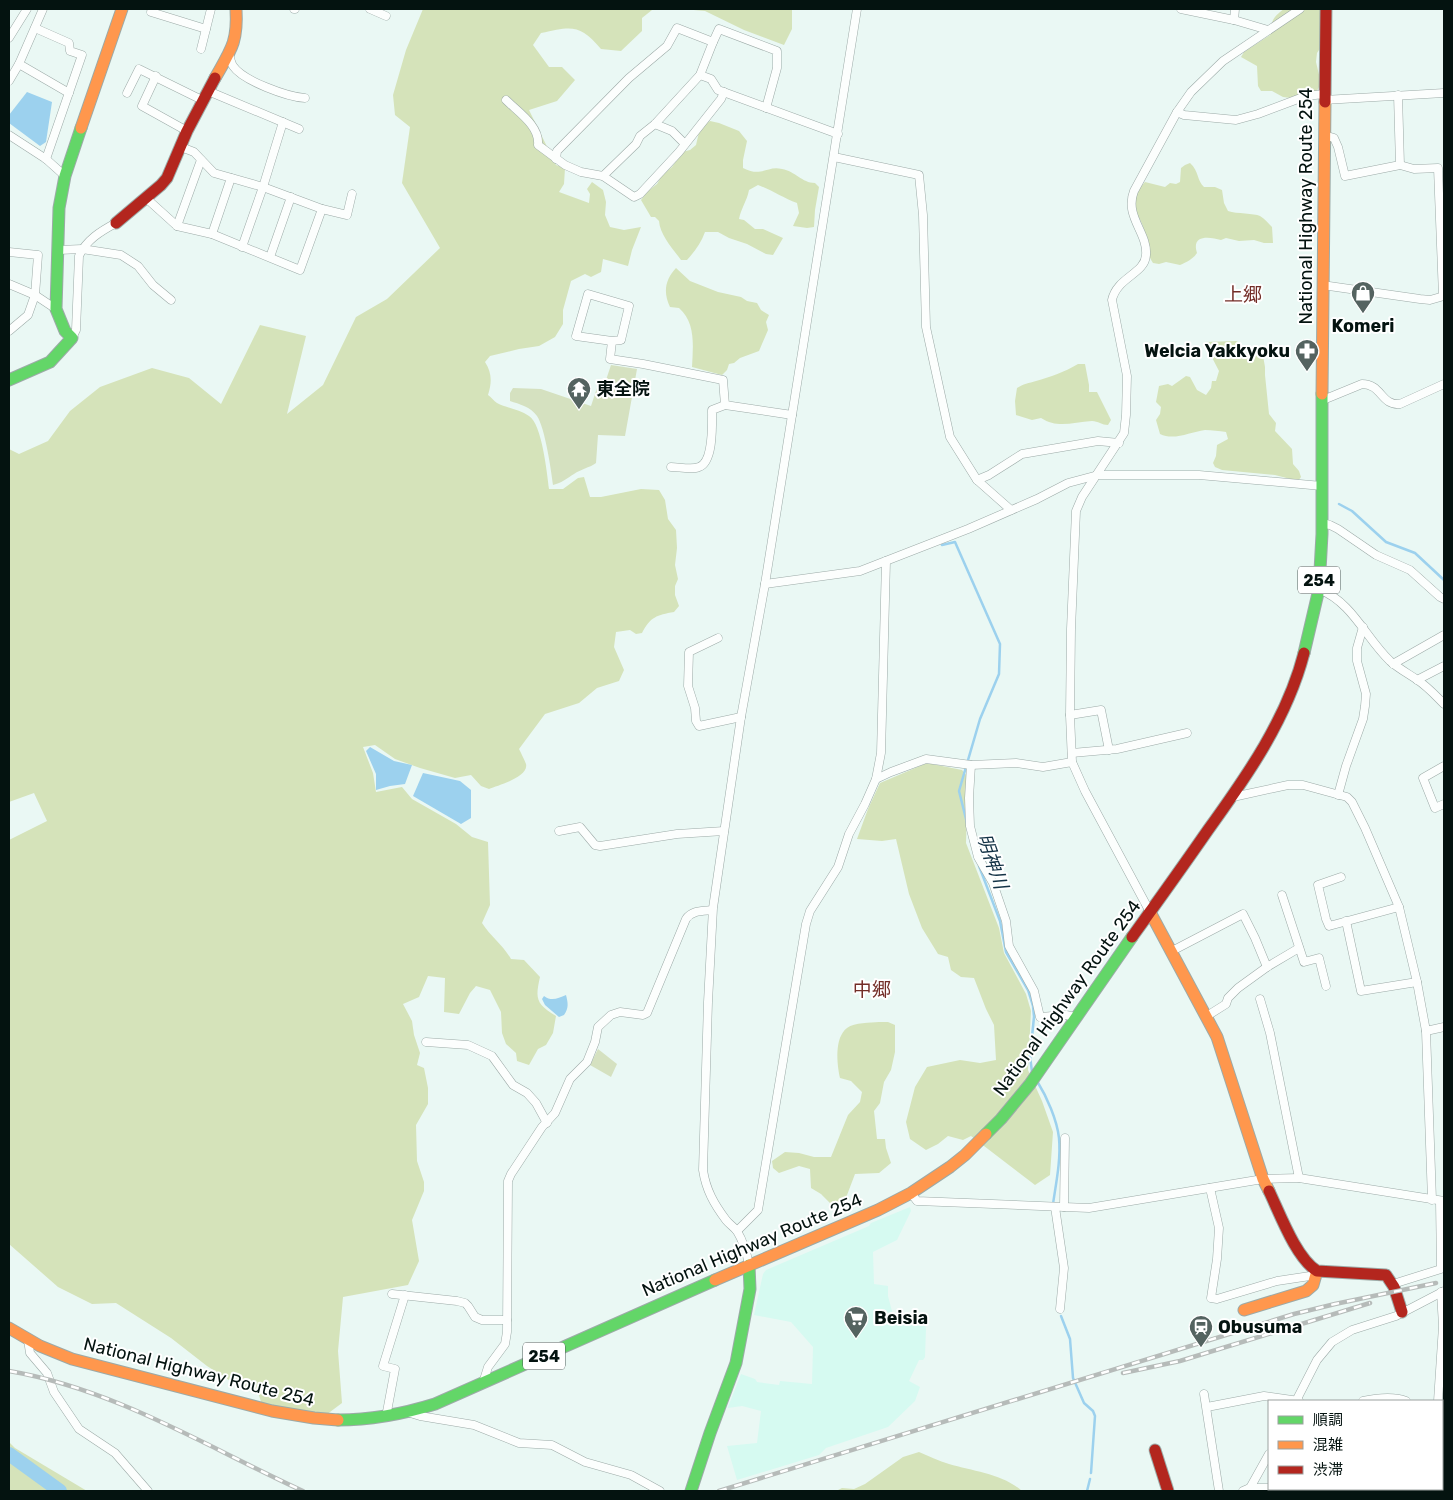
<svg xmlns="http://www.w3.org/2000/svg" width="1453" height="1500" font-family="Rubik,'Noto Sans JP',sans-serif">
<rect width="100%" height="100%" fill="#eaf8f4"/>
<polygon fill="#d6faf1" points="910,1207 911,1211 897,1240 873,1252 874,1284 888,1286 888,1296 893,1315 907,1316 921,1313 923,1315 926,1329 925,1357 923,1360 919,1360 909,1381 920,1387 915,1401 888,1427 826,1448 819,1455 737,1480 727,1446 757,1443 761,1411 742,1406 728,1408 728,1407 741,1374 755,1379 757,1382 779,1385 780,1381 812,1384 813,1347 791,1322 754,1315 763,1274 766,1270 869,1226 871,1223"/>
<g fill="#d5e1c0">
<path d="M611 365 637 369 625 436 598 435 596 463C589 468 581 469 574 474 567 478 562 483 553 485 551 469 545 428 537 416 531 407 519 404 510 401V393L513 388 541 389 591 406 599 382 605 383Z"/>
<polygon points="598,1049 617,1064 611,1077 590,1065"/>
</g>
<g fill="#d5e3ba">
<path d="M423 9H792V29L784 45 744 30 705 11 682 9 652 10 642 18V31L621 51 601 49C580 24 572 26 541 33L533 45 549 67H562L575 80 557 101 529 110 556 165 565 168 564 184 559 192 589 203 590 194 587 189 592 182 603 190 606 202 605 215 610 227 624 230 641 227 632 250 628 266 603 259 601 272 591 277 585 274 571 281 563 310V324L555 337 539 346 519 349 490 356 485 362C492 373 492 382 488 395 491 397 494 401 497 403 506 408 519 409 529 416 542 424 547 473 549 489H563L578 478 584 477 590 497H601L641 489 659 490 665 500 668 519 676 530 677 548 675 565 678 579 675 586V595L679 606 674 612C657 615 650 617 642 633L636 634 630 630 616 632 614 647 624 670 619 681 597 688 579 703 545 714 519 749C521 753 524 759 526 764 529 777 499 785 489 789L481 786 471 775 455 778 420 768 395 759 375 745 363 747 373 773 376 792 402 787 412 799 456 824 472 837 488 842 490 905 482 923C491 937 503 945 511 959L524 960 540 977C535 999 536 1004 556 1016L553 1033 546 1045 538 1049 529 1065 517 1061 516 1053 506 1044 502 1033 501 1012 490 990 476 986 470 993 459 1014 444 1012 445 978 428 976 419 997 403 1004 412 1021 414 1035 420 1053 417 1065 424 1068 428 1088V1104L416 1125 417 1161 424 1182V1191L412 1220 419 1261 408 1285 343 1297 338 1351 342 1403 326 1415 262 1405 257 1389H243L207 1366 171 1338 116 1303 92 1304 58 1287 9 1244V840L47 821 34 793 9 802V449L19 454 48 441 70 411 100 387 152 368 189 378 221 404 260 325 306 336 287 414 323 385 356 317 387 299 440 248 402 183 410 127 395 115 393 95 406 50Z"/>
<path d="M1284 9H1321V47L1317 53 1316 62 1321 83 1317 91 1291 98 1283 97 1272 91H1261L1258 86 1257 66 1241 57 1244 52 1270 35C1272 20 1272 18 1284 9Z"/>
<path d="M710 121 719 123 739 131 747 141 743 160V168C762 178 767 165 782 169 795 171 802 183 815 183L819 187 815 210 814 227 807 228 793 226 799 213 797 203C783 198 772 190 758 185L749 190C747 201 741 208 739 219L744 220 755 229H763L783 238 773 255 766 254 747 244 729 238 718 232H705C701 243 695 251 687 260H681C673 249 660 235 659 221L655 217H651L641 200 648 191 657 184 662 175 672 167 682 152 690 150 696 145 700 128Z"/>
<path d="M1190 163C1199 171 1197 181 1204 187H1215L1222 190 1224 203 1228 211C1237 214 1254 213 1260 216 1265 219 1269 224 1272 227L1273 243H1264L1254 240 1239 241 1226 238 1221 240C1210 237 1191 234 1197 253 1193 259 1187 262 1180 265L1166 262 1159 264 1153 263C1141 246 1151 224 1131 210L1136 192 1145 182 1165 187 1170 183 1176 184 1180 182 1181 168 1185 165Z"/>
<path d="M676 268 690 281 718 292 741 297 747 301 757 303 761 310 769 315 766 322 768 330 759 351 740 358 734 363 729 364 727 370 722 375 692 367C693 346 696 323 679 308L670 307C663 292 665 280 676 268Z"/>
<path d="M1236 341 1240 343 1241 352 1248 353 1257 348 1262 350 1265 367V375L1269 414 1276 423 1275 431 1292 449 1293 464 1299 471 1301 477 1298 481 1275 475 1222 470 1215 467 1213 463 1216 456 1217 445 1228 439 1226 432C1219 431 1212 430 1205 430 1190 432 1174 441 1160 434L1156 420 1160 414 1161 407 1156 402 1159 386 1168 384 1172 386 1186 376 1190 377 1197 390 1206 395 1211 388 1212 381H1216L1219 371 1204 342Z"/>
<path d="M1078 364H1085L1089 385V392H1097L1111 420 1108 425C1102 425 1098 421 1092 421 1073 422 1058 429 1041 418L1032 420 1016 415 1015 401 1017 388C1023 384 1029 383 1036 381 1050 377 1065 372 1078 364Z"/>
<polygon points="927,763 962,770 968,777 966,843 999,928 1004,953 1026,994 1031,1011 1028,1070 1042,1101 1053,1132 1050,1175 1035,1185 971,1136 963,1140 948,1136 938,1144 926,1150 910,1139 906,1122 915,1087 927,1067 960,1060 980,1063 996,1060 994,1025 986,1009 974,978 961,977 951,970 948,957 938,954 922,928 909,894 896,839 882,841 857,839 868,809 880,783"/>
<path d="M879 1022H888L895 1025V1052L891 1070 884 1082 880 1103 874 1111 877 1139H885L886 1148 891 1163 879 1173 855 1174 844 1203 831 1204 821 1194 811 1188 810 1169 799 1166 779 1173 773 1168 772 1161 785 1152 799 1153 814 1157H831L848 1115 860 1102 862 1092 851 1081 840 1078C837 1064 834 1038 847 1028 855 1022 870 1023 879 1022Z"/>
<polygon points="9,1442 15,1448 87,1491 9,1491"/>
<path d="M919 1452C929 1456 939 1461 949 1464 973 1471 1003 1474 1022 1491H836L842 1488 854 1489 865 1484 903 1457Z"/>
</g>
<g fill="#9cd1ee">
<polygon points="27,92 52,102 46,142 40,146 9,123 9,115"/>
<polygon points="370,747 394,761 412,765 405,784 390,786 376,790 376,774 366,751"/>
<polygon points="423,773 460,781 471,790 471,818 461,824 413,796"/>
<path d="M566 995C568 1003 569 1008 564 1015L559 1017 545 1005 542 999 544 996C552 1002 558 998 566 995Z"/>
</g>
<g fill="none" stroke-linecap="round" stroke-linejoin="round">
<g stroke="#9cd1ee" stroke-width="2.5">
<polyline points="1339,504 1352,511 1386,542 1415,553 1444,580"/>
<polyline points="942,545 955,542 1000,644 999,674 980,719 959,791 967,823"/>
<polyline points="979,866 1000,921 1006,952 1028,990 1033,1006 1034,1017 1030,1056 1032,1072"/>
<path d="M1037 1081C1047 1097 1057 1120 1059 1138 1061 1160 1056 1183 1053 1204"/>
<polyline points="1061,1316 1070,1339 1073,1378 1084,1403 1093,1411 1095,1416 1091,1473"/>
<polyline points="1087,1491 1090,1479"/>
</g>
<polyline stroke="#9cd1ee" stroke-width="14" points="9,1454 60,1491"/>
<g stroke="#9caaa7" stroke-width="9">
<g id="street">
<polyline points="152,9 151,12 206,29"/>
<polyline points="294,9 295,9"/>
<polyline points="370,9 386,16"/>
<polyline points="1181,9 1234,20 1268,30"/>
<polyline points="1234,20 1235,9"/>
<polyline points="35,28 69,43 70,51 82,55 46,159"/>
<polyline points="9,38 27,9"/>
<polyline points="713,42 719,29 777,51 777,68 766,108"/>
<polyline points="201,49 211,9"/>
<path d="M229 54C230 58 231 63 233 66 243 81 288 97 305 98"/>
<polyline points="19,64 69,93"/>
<polyline points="700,75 711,79 718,90 838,134"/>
<polyline points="156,76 142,106 187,131"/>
<polyline points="9,81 19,64 43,9"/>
<polyline points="208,91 299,129"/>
<polyline points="127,93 139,69 202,100"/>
<polyline points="1398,95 1400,165"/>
<path d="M506 100C518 112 540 126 538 145L565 165 581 172 603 176 634 197 640 194 679 152 721 99 724 92"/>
<polyline points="1324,100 1444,93"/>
<polyline points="1177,112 1184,115 1236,120 1258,114 1306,96 1324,94"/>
<polyline points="655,124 672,131 684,143"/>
<polyline points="9,135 46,159 65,176"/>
<polyline points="1324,135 1334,138 1338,147 1345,176 1400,165 1414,169 1438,168 1443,296"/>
<polyline points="834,157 919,175 923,215 926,327 950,437 977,480 1011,510"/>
<polyline points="556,159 557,151 629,78 667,46 677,28 713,42 700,75 655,124 640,136 636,144 603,176"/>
<polyline points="146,198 177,226 212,234 300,270 322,209 263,187 214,173 194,152 181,147"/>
<polyline points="322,209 347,215 352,194"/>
<polyline points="177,226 201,160"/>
<polyline points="212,234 231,178"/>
<polyline points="242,247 263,187 283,122"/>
<polyline points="59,250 82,249 121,255 138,266 153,285 171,300"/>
<polyline points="9,252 38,255 35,295 28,315 9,331"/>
<polyline points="270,257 291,197"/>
<polyline points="9,284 35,295 56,309"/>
<polyline points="1322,285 1420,299 1430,300 1444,296"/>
<path d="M72 338 76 330 79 256C86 240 101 231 116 223"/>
<polyline points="612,341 621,340 629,306 588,294 576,336 612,341 610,359 643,364 723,380 725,405 792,415"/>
<path d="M1323 400 1362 384C1382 384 1381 406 1400 404L1444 384"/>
<path d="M671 467C679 467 692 470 699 467 714 462 712 423 712 410L725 405"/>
<polyline points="977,480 989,475 1022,454 1098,441 1119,443"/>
<polyline points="1322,523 1330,525 1338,529 1376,555 1410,570 1440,597 1444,599"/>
<polyline points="765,584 860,571 968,529 1037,499 1068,483 1098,475 1199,475 1322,486"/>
<path d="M1319 589C1353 603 1365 637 1390 661 1398 668 1407 673 1416 679 1427 686 1435 695 1444 704"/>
<polyline points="718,638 689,652 688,686 695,708 696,721 699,726 741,717"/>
<polyline points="1393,664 1444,635"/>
<polyline points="1417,680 1444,666"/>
<polyline points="1070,715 1101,710 1109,750"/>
<polyline points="1072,753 1117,749 1187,733"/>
<polyline points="971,765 969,798 970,826 978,857 993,883 1006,921 1009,946 1034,991 1040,1017 1066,1015 1075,1017"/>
<polyline points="1444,766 1423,778 1435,808 1444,804"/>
<polyline points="876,779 891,772 926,759 971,765 1016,763 1043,767 1072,762"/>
<polyline points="1338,795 1346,766 1363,719 1365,706 1366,694 1357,661 1357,648 1363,627"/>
<polyline points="1233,797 1288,785 1303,785 1347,797 1352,802 1365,828 1399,907 1417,982 1426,1031 1432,1200"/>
<polyline points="559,831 580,827 595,845 600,846 677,834 724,831"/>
<polyline points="1341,877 1318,885 1326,919 1329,926 1399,907"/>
<polyline points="1282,895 1304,962 1319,958 1326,986"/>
<path d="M1150 912 1085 791 1072 762 1070 715 1071 629 1076 511 1082 497 1124 433 1126 415 1127 376 1112 300C1117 277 1145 274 1146 255 1148 233 1124 216 1134 191L1177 112 1191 92 1223 61 1300 9"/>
<polyline points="1346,921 1361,991 1417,982"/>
<polyline points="1172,951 1243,914 1255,938 1267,967"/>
<polyline points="1260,999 1270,1033 1299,1178"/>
<polyline points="1207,1016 1226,1004 1228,998 1238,988 1267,967 1299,948"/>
<polyline points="1426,1031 1444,1027"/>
<polyline points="426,1042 468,1045 492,1056 513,1085 527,1093 536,1103 547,1123"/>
<polyline points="1210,1188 1219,1228 1217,1259 1211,1298 1217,1299 1277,1281 1310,1276 1317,1271"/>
<polyline points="911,1193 917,1201 1089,1208 1263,1179 1299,1178 1444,1201"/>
<polyline points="1055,1207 1064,1268 1060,1309"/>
<polyline points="1064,1207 1065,1138"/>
<polyline points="737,1231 758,1210 806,924 810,911 838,867 849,834 865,804 876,779 881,753 886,561"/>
<path d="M749 1265C747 1254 743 1241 737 1231 734 1227 729 1224 726 1220 714 1204 706 1190 703 1170L708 1002 713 908 741 717 765 584 857 9"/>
<polyline points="1393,1284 1441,1269 1440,1201"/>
<polyline points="392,1294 457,1301 465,1303 468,1306 475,1317 482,1320 507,1320"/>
<polyline points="28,1340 30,1353 47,1373 54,1392 79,1429 115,1453 148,1491"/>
<path d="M483 1383 488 1367 505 1344 507 1332 508 1181 511 1174 542 1127 555 1113 570 1079 587 1062 595 1042 598 1027 611 1015 620 1012 643 1015 647 1013 686 919C692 910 703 911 712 910"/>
<polyline points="1204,1394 1219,1491"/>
<polyline points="1296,1401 1317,1360 1332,1342 1352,1330 1396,1316 1444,1291"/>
<path d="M1363 1401C1377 1398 1393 1396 1406 1401"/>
<polyline points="1438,1401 1443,1326 1441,1292"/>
<polyline points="1207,1407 1264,1396 1299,1401"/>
<polyline points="410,1413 420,1416 474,1425 519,1443 552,1445 585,1462 631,1475 660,1491"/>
<polyline points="386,1417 395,1369 383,1366 405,1295"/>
<polyline points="1442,1417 1444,1419"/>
<polyline points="1250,1488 1269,1488"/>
<polyline points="1288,1489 1317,1491"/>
<polyline points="1243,1491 1250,1488 1269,1454"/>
</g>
</g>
<g stroke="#9caaa7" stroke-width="13">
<g id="fast">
<polyline points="9,380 50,362 72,338 65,331 56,309 59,208 65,176 81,128"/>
<polyline points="1304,653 1319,589 1322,534 1322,394"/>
<polyline points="986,1134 1001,1119 1030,1084 1132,937"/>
<path d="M338 1420C372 1420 403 1414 435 1404L715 1280"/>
<polyline points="691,1491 710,1433 736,1363 750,1289 749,1265"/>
</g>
</g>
<g stroke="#9caaa7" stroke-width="13">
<g id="slow">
<path d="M215 78C231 50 238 42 236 9"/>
<polyline points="81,128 122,9"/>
<polyline points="1322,394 1325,102"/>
<polyline points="1150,912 1217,1037 1263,1179 1269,1191"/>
<polyline points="715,1280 878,1210 911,1193 950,1167 965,1155 986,1134"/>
<polyline points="1244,1310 1306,1291 1313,1285 1317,1271"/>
<polyline points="9,1328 40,1346 72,1359 272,1411 314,1418 338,1420"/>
</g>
</g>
<g stroke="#9caaa7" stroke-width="13">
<g id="jam">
<polyline points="1325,102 1326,9"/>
<polyline points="116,223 161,185 167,178 187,131 215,78"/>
<path d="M1132 937C1158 901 1183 866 1208 830 1247 776 1287 719 1304 653"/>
<path d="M1269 1191C1280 1214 1296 1258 1317 1271L1386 1275 1394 1287 1402 1312"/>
<polyline points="1155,1450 1168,1491"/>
</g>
</g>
<use href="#street" stroke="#fcfefd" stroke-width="8"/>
<use href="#fast" stroke="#63d668" stroke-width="11"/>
<use href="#slow" stroke="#ff974d" stroke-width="11"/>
<use href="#jam" stroke="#b3261e" stroke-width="11"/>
<g stroke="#b6bbb9" stroke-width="4.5">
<g id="rail">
<path d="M9 1371C115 1389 207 1447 303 1491"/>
<polyline points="1123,1373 1180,1361 1370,1303"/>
<polyline points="719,1491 1294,1314 1335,1304 1436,1283"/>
</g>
</g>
<use href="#rail" stroke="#fff" stroke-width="2.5" stroke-dasharray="8" stroke-linecap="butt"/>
</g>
<defs>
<g id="shop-pin" transform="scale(1.25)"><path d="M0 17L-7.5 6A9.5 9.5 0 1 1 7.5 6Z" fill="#546360" stroke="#fff"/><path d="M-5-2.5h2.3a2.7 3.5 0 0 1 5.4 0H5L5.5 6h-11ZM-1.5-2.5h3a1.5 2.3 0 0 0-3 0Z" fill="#fff"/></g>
<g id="pharmacy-pin" transform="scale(1.25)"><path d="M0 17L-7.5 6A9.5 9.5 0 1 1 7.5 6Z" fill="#546360" stroke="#fff"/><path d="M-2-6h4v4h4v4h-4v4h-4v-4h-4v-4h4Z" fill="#fff"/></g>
<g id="temple-pin" transform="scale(1.25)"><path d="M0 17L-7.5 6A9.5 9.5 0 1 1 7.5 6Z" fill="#546360" stroke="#fff"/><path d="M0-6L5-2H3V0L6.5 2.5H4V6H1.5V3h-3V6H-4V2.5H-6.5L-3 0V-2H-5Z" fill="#fff"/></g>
<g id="supermarket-pin" transform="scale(1.25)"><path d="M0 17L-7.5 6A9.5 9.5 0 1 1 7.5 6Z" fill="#546360" stroke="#fff"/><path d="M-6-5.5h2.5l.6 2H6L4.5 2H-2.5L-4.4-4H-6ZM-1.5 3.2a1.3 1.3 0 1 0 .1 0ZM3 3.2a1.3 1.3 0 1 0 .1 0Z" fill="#fff"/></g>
<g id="station-pin" transform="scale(1.25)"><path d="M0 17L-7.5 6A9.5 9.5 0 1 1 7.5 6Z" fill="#546360" stroke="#fff"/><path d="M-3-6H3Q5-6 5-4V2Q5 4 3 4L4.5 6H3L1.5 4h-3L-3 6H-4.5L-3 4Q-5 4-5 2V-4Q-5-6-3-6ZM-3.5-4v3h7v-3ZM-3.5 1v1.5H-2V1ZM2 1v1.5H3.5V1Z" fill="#fff"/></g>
</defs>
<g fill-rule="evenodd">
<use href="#shop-pin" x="1363" y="293"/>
<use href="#pharmacy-pin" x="1307" y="351"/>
<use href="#temple-pin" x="579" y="389"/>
<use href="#supermarket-pin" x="856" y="1318"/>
<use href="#station-pin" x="1201" y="1327"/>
</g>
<g text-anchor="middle" stroke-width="4" stroke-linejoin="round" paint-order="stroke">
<g fill="#fff" stroke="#4f5a58" stroke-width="1">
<rect x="1298" y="566.5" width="42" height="27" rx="4"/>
<rect x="523" y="1342.5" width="42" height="27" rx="4"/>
</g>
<g font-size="16" font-weight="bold" fill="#041310">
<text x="1319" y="586">254</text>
<text x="544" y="1362">254</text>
</g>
<g font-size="18" fill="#041310" stroke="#fff">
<text transform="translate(1306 206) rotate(-90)" y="6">National Highway Route 254</text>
<text transform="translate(1067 998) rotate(-54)" y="6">National Highway Route 254</text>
<text transform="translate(752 1245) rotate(-23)" y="6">National Highway Route 254</text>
<text transform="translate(199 1372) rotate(14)" y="6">National Highway Route 254</text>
</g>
<g font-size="18" font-weight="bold" fill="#041310" stroke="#fff" text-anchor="start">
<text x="1363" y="332" text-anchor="middle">Komeri</text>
<text x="1290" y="357" text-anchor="end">Welcia Yakkyoku</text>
<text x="596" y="395">東全院</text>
<text x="874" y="1324">Beisia</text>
<text x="1218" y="1333">Obusuma</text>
</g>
<g font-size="19" fill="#732d27" stroke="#fff">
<text x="1243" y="301">上郷</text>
<text x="872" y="996">中郷</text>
</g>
<g font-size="19" font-style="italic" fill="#143346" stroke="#fff">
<text transform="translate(993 861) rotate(71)" y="7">明神川</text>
</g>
</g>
<rect width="1453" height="1500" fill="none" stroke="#041310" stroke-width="20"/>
<rect x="1268" y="1400" width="175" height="90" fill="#ffffff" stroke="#9ba19f"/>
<rect x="1278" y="1416" width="25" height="8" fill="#63d668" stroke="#9ba19f"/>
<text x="1313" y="1425" font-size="15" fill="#041310">順調</text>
<rect x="1278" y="1441" width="25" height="8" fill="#ff974d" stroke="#9ba19f"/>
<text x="1313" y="1450" font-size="15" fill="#041310">混雑</text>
<rect x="1278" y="1466" width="25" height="8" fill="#b3261e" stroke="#9ba19f"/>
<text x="1313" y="1475" font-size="15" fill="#041310">渋滞</text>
</svg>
